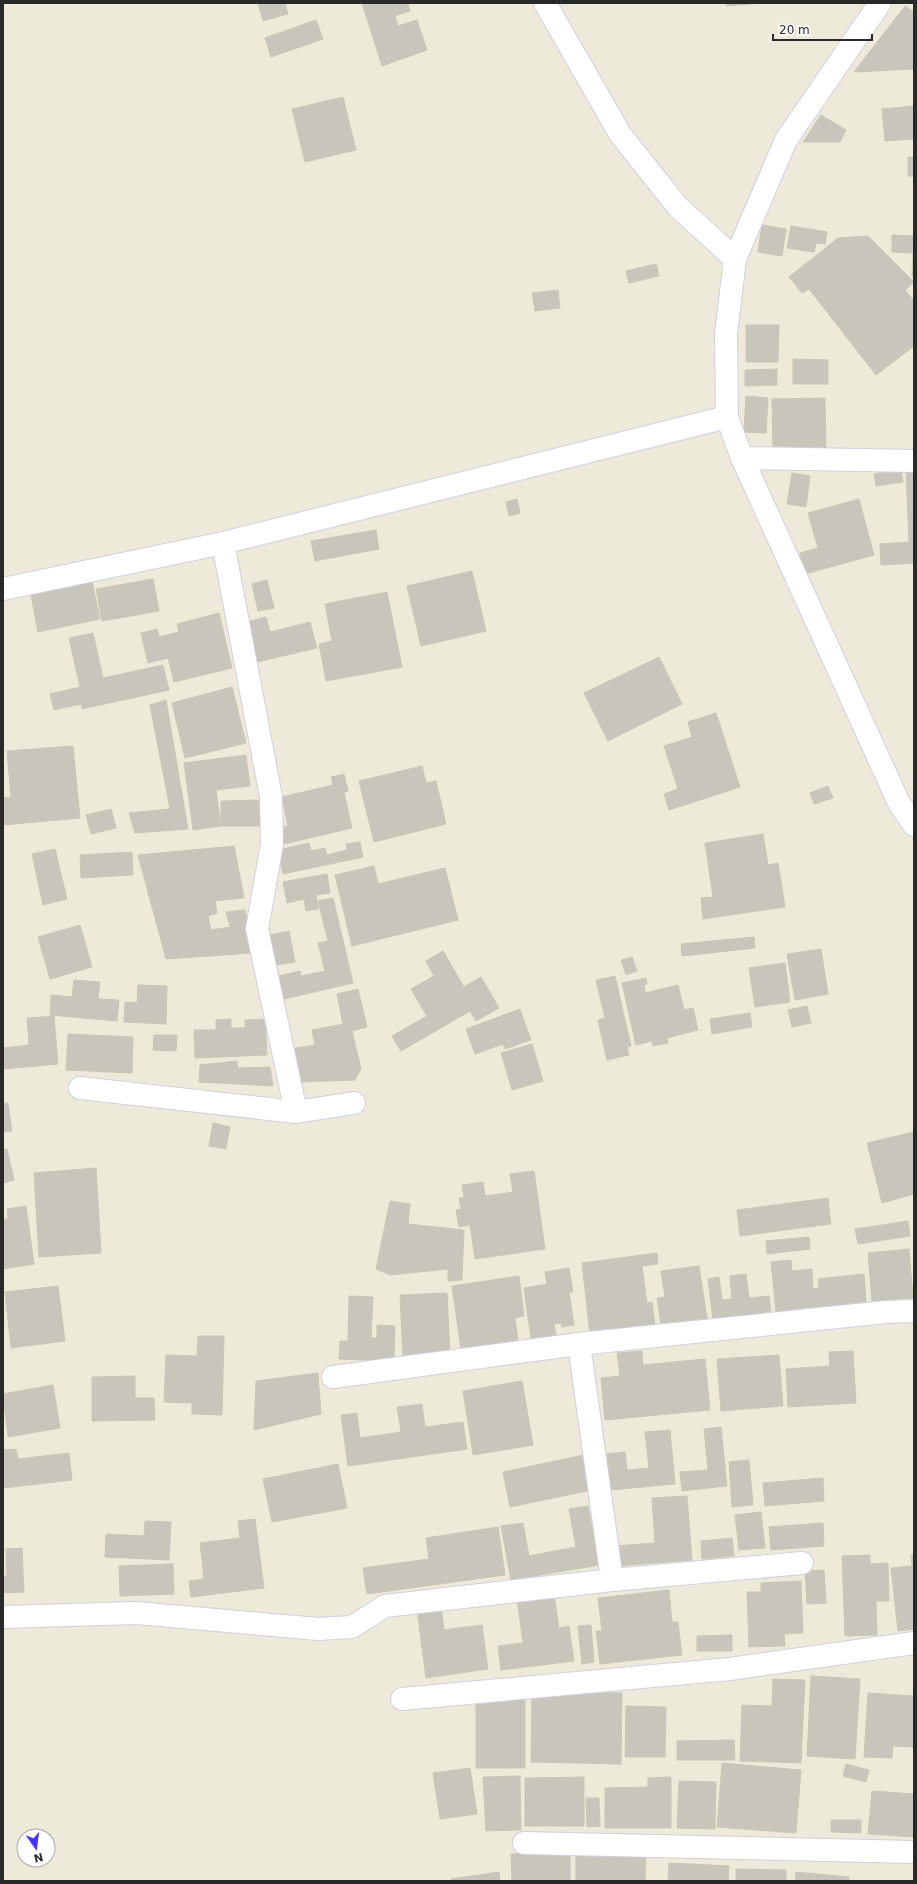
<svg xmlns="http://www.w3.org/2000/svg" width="917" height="1884" font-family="'DejaVu Sans',sans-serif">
<rect width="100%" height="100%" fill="#edeada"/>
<g fill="#c8c6ba" stroke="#c8c7b4">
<polygon points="258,3 285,3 288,14 263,21"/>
<polygon points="362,3 408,3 410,11 395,16 398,26 417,20 427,50 382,66"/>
<polygon points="727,3 761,3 727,6"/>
<polygon points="905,6 914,12 914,69 854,72"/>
<polygon points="316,20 323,39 271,57 265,38"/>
<polygon points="343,97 356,150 305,162 292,109"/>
<polygon points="914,106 914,139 885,141 882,109"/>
<polygon points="821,115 846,130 840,142 803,142"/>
<rect x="908" y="157" width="6" height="19"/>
<polygon points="762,225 786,229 782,256 758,252"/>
<polygon points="791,226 827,232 825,244 816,243 814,252 787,248"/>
<polygon points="892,235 914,236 914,277 912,276 913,253 892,252"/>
<polygon points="868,236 914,282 905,290 914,301 914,346 876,375 809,289 802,293 789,277 838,238"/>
<polygon points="656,264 659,276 629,283 626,271"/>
<polygon points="558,290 560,308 535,311 532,293"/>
<polygon points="746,325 779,325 778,362 746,362"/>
<polygon points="793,359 828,360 828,384 793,384"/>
<polygon points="777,369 777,385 745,386 745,370"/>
<polygon points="746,396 768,398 766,433 744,432"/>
<polygon points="825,398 826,453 773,454 772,399"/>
<polygon points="901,470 903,482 876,486 874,474"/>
<polygon points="906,470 914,470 914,563 881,565 880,544 909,542"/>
<polygon points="792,473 810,476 806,507 787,504"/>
<polygon points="517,499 520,513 509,516 506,502"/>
<polygon points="859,499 874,555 805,574 800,553 818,548 808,513"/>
<polygon points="376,530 379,549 315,561 311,541"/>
<polygon points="472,571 486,631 421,646 407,586"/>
<polygon points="153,579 159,611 102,621 96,589"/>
<polygon points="267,580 274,608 258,611 252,584"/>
<polygon points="92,582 100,619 38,632 31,595"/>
<polygon points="387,592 402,667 326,681 319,644 332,641 325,604"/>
<polygon points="219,613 232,668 174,682 168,658 148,663 141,633 157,629 159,637 179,632 177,624"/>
<polygon points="266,617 270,632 310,622 317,648 257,662 247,622"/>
<polygon points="93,633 103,678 163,665 169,690 82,709 81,704 54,710 50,694 80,687 69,638"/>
<polygon points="659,657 682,704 608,741 584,693"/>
<polygon points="232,687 246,743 185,758 172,703"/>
<polygon points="166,700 188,829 135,833 129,813 170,809 150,705"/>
<polygon points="716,713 740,787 669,810 664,794 678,789 664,746 692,737 688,722"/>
<polygon points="73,746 80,818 3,825 3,798 11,797 7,751"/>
<polygon points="246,755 250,786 216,790 221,826 193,830 184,763"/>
<polygon points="422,766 426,783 436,781 446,824 374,842 359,781"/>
<polygon points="344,774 348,791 344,792 352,828 284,844 280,828 288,826 282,797 333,785 331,777"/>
<polygon points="828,786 833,798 814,804 810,793"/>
<polygon points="260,800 261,826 221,826 221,801"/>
<polygon points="111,809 116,828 91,834 86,815"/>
<polygon points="763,834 768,865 778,863 785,907 703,919 701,898 713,897 705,843"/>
<polygon points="360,842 363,857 283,874 278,850 309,843 311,851 325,848 327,855 347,850 346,844"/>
<polygon points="234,846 244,898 215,901 217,913 208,916 211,930 230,927 226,912 245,910 252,953 166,959 138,855"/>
<polygon points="55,849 67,899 43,905 32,854"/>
<polygon points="132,852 133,875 81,878 80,855"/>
<polygon points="374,866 378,884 445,868 458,920 352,946 335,875"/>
<polygon points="327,874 330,893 316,895 318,909 306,911 304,899 287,903 283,882"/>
<polygon points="333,898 353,983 284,999 279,976 300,971 301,976 325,971 318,943 328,941 318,901"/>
<polygon points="80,925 92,967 50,979 38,937"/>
<polygon points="289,931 295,962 276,965 270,935"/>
<polygon points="754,937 755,948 682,956 681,944"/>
<polygon points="821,949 828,994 795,1000 787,954"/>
<polygon points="443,951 464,987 481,977 499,1008 476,1021 470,1011 401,1051 392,1036 427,1016 411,989 434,976 426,961"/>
<polygon points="632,957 637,971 626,975 621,960"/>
<polygon points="785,963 790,1002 755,1007 749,968"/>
<polygon points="615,976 631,1046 627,1047 629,1055 607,1060 598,1020 605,1018 596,980"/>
<polygon points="646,978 647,984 644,985 645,993 678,985 684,1010 693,1008 698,1030 667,1038 668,1043 653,1046 652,1041 636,1045 622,983"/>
<polygon points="74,980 100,982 98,999 119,1000 117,1021 50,1015 51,995 72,997"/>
<polygon points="138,985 167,986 166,1024 124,1022 125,1002 137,1003"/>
<polygon points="358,989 367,1027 352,1031 361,1069 355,1080 301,1082 295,1048 315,1045 312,1030 343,1024 337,994"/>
<polygon points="807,1006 811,1023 792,1027 788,1010"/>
<polygon points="520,1009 531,1040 505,1049 503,1044 475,1054 466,1029"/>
<polygon points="750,1013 752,1027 712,1034 710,1019"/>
<polygon points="54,1016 58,1064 3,1069 3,1048 29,1045 27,1018"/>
<polygon points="231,1019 231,1028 245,1028 245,1020 265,1019 267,1055 195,1058 194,1030 216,1030 216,1020"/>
<polygon points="68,1034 133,1037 132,1073 66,1070"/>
<polygon points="154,1035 177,1035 176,1051 153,1050"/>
<polygon points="532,1044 543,1081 512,1090 501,1053"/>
<polygon points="237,1061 238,1068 270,1067 273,1086 199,1082 200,1065"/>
<polygon points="8,1103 12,1131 3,1132 3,1104"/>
<polygon points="213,1123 230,1127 226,1149 209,1146"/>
<polygon points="914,1132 914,1194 882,1203 867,1143"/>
<polygon points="7,1149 14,1180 3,1183 3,1150"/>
<polygon points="96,1168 101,1253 39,1257 34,1173"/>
<polygon points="534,1171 545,1249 475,1259 470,1225 459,1227 456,1210 461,1209 459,1198 464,1197 462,1185 483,1182 485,1196 513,1192 510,1174"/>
<polygon points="828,1198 831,1224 740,1236 737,1210"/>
<polygon points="390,1201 410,1204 408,1224 464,1230 462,1280 448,1281 448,1269 390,1275 376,1269"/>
<polygon points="26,1206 34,1264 3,1269 3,1220 8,1219 7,1209"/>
<polygon points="908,1221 910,1236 858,1244 855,1229"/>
<polygon points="809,1237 810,1249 767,1254 766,1241"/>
<polygon points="909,1249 913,1298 872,1301 868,1253"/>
<polygon points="657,1253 658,1264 642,1266 647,1303 652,1302 655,1326 590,1335 582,1263"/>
<polygon points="791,1260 792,1271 812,1269 813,1289 819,1288 818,1279 864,1274 866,1302 776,1312 771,1262"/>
<polygon points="699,1266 707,1318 661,1325 657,1298 665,1297 661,1271"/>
<polygon points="569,1268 573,1292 569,1292 574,1325 562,1327 561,1323 554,1324 556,1335 531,1339 524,1288 547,1284 545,1272"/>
<polygon points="746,1274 749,1298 769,1296 771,1313 713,1320 708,1279 719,1277 722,1300 732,1299 730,1276"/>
<polygon points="519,1276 524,1316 515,1318 518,1341 461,1349 452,1286"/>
<polygon points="58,1286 65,1341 11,1348 5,1292"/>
<polygon points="447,1293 450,1356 403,1358 400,1295"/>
<polygon points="349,1296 373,1297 371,1338 377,1338 377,1325 395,1326 394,1361 339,1359 340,1341 348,1341"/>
<polygon points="198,1336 224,1336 222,1415 192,1414 192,1403 164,1402 166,1355 197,1356"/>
<polygon points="642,1351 643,1365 705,1359 710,1410 605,1420 601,1378 620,1376 617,1353"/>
<polygon points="853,1351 856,1403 788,1407 786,1369 830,1366 829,1352"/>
<polygon points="779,1355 783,1406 721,1411 717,1359"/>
<polygon points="318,1373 321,1414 254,1430 256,1381"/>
<polygon points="135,1376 135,1398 154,1398 155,1420 92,1421 92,1377"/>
<polygon points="522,1381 533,1445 473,1455 463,1391"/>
<polygon points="53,1385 60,1428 8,1437 3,1394"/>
<polygon points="422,1404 425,1427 463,1422 467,1449 348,1466 341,1415 357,1413 360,1438 401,1432 397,1407"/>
<polygon points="721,1427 727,1486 682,1491 680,1472 708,1470 704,1429"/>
<polygon points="670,1430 675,1484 610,1490 607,1454 625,1452 627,1470 649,1468 645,1432"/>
<polygon points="16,1449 18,1459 69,1453 72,1480 3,1488 3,1450"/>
<polygon points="584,1455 592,1490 510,1507 503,1472"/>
<polygon points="749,1460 753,1505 732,1507 729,1462"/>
<polygon points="338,1464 347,1508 272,1522 263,1479"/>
<polygon points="823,1478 824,1501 765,1506 763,1483"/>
<polygon points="687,1496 692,1560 616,1566 614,1546 655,1543 652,1498"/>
<polygon points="588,1506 599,1565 511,1580 501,1526 523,1523 529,1556 576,1547 569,1509"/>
<polygon points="761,1512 765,1548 739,1550 735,1515"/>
<polygon points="255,1519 264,1588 191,1597 189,1581 204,1579 200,1543 240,1538 238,1521"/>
<polygon points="145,1521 171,1522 169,1560 105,1557 106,1534 144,1536"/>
<polygon points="823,1523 824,1546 771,1550 769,1527"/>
<polygon points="498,1527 505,1575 367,1594 363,1568 429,1559 426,1538"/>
<polygon points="732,1538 734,1556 702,1559 701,1541"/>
<polygon points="22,1548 24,1592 3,1593 3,1576 7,1576 6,1549"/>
<polygon points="870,1555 870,1564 888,1563 889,1601 876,1601 877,1635 845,1636 842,1556"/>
<polygon points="911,1555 914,1555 914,1629 898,1631 891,1568 912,1566"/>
<polygon points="173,1564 174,1594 120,1596 119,1566"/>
<polygon points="824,1570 826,1603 807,1604 805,1571"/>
<polygon points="801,1581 803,1633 784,1634 785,1646 749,1647 747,1592 761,1592 761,1583"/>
<polygon points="669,1590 672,1622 678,1622 682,1655 600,1664 596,1631 602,1631 598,1598"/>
<polygon points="554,1594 559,1628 569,1626 574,1661 501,1670 498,1646 523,1643 517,1598"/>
<polygon points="441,1606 444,1630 482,1625 488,1669 426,1678 417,1610"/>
<polygon points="591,1625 594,1662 582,1664 578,1626"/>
<polygon points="732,1635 732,1651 697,1651 697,1636"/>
<polygon points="811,1676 860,1679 855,1759 807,1756"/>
<polygon points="773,1679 805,1680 801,1763 740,1761 742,1705 772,1706"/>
<polygon points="532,1692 622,1693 621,1764 531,1762"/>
<polygon points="868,1693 914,1696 914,1747 893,1746 892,1758 864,1757"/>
<rect x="476" y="1699" width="49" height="69"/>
<polygon points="626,1706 666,1707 665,1757 625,1757"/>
<polygon points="734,1740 735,1760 677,1760 677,1741"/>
<polygon points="722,1763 801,1770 796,1833 717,1827"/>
<polygon points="846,1764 869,1770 866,1782 843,1776"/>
<polygon points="470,1768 477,1814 440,1819 433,1773"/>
<polygon points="520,1776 521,1830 486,1831 483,1777"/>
<polygon points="584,1777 584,1826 525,1826 525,1778"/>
<polygon points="671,1777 671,1828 605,1828 605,1788 648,1787 648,1778"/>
<polygon points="679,1781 716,1782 715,1829 677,1828"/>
<polygon points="872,1791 914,1794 914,1837 868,1834"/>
<polygon points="586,1798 599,1798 600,1826 587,1827"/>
<polygon points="831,1820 861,1820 861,1833 831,1832"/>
<polygon points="511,1854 570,1854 570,1881 512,1881"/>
<polygon points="576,1855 646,1857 645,1881 576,1881"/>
<polygon points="669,1863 729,1866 728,1881 668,1881"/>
<polygon points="736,1869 786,1870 786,1881 736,1881"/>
<polygon points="499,1872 500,1881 451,1881 451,1879"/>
<polygon points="796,1872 849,1877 849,1881 795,1881"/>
</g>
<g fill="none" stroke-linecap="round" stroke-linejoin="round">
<g stroke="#d1cfe3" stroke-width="24">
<g id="street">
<polyline points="545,3 620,134 678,207 735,259"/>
<polyline points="880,3 786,140 735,259 726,334 727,417 742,458 899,803 914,825"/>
<polyline points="742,458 914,461"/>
<polyline points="223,543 271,797 272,844 257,929 296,1112"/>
<polyline points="3,589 223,543 727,417"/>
<polyline points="80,1088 296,1112 354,1103"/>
<polyline points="579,1344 612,1580"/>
<polyline points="333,1377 579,1344 886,1312 914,1311"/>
<polyline points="3,1617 136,1613 318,1629 352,1627 385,1606 612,1580 802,1563"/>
<polyline points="402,1699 730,1669 914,1643"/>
<polyline points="524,1843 914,1852"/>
</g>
</g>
<use href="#street" stroke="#fff" stroke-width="22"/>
</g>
<rect width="917" height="1884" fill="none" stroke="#292929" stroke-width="8"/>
<g transform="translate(36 1848) rotate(166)"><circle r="19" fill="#ffffff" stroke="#a9a9a9"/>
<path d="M0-3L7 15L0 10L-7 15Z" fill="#4935ff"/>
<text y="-6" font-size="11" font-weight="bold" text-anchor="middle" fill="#292929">N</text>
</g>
<path d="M773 34v6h99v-6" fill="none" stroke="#292929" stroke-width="2"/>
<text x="779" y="34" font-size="12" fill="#292929" stroke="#ffffff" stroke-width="3" paint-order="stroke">20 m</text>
</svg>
